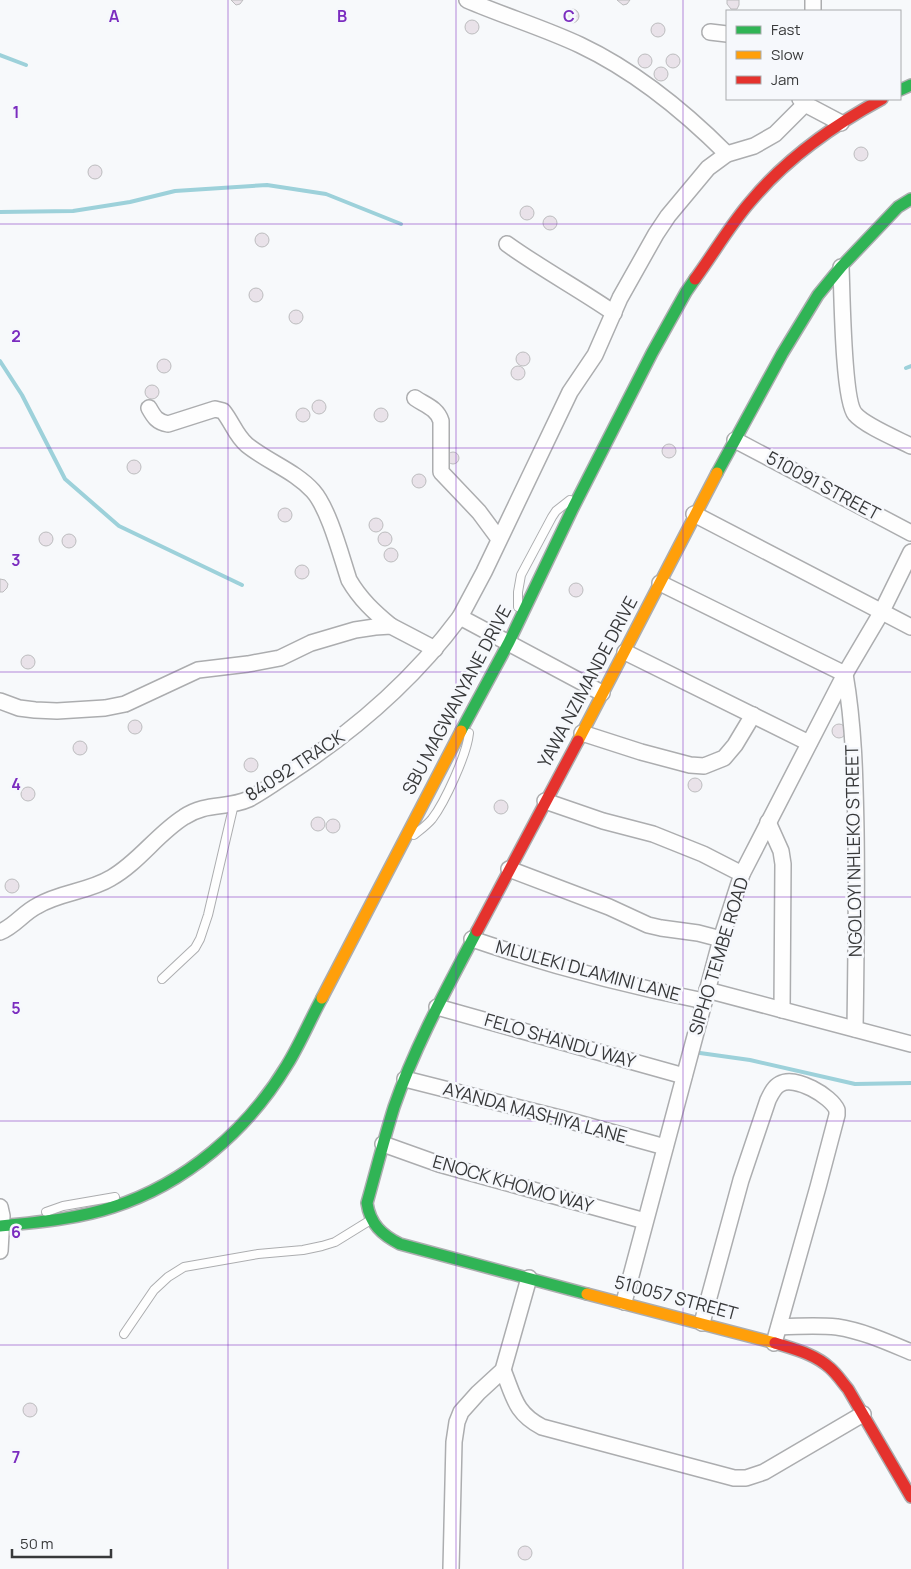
<svg xmlns="http://www.w3.org/2000/svg" width="911" height="1569" font-family="Manrope,sans-serif">
<rect width="100%" height="100%" fill="#f7f9fb"/>
<g fill="none" stroke-linecap="round" stroke-linejoin="round">
<g stroke="#9dd1da" stroke-width="4">
<polyline points="0,55 26,65"/>
<polyline points="0,212 73,211 130,202 175,191 267,185 326,194 401,224"/>
<polyline points="0,361 22,395 65,479 119,526 242,585"/>
<polyline points="906,368 911,366"/>
<polyline points="700,1053 750,1060 855,1084 911,1083"/>
</g>
</g>
<g fill="#e9e2e9" stroke="#bcbcbe">
<polygon points="231,0 243,0 240,4 236,5"/>
<polygon points="617,0 630,0 627,4 623,5"/>
<polygon points="727,0 739,0 739,5 737,9 731,9 727,4"/>
<circle cx="572" cy="16" r="7"/>
<circle cx="472" cy="27" r="7"/>
<circle cx="658" cy="30" r="7"/>
<circle cx="645" cy="61" r="7"/>
<circle cx="673" cy="61" r="7"/>
<circle cx="661" cy="74" r="7"/>
<circle cx="861" cy="154" r="7"/>
<circle cx="95" cy="172" r="7"/>
<circle cx="527" cy="213" r="7"/>
<circle cx="550" cy="223" r="7"/>
<circle cx="262" cy="240" r="7"/>
<circle cx="256" cy="295" r="7"/>
<circle cx="296" cy="317" r="7"/>
<circle cx="523" cy="359" r="7"/>
<circle cx="164" cy="366" r="7"/>
<circle cx="518" cy="373" r="7"/>
<circle cx="152" cy="392" r="7"/>
<circle cx="319" cy="407" r="7"/>
<circle cx="381" cy="415" r="7"/>
<circle cx="303" cy="415" r="7"/>
<circle cx="669" cy="451" r="7"/>
<circle cx="453" cy="458" r="6"/>
<circle cx="134" cy="467" r="7"/>
<circle cx="419" cy="481" r="7"/>
<circle cx="285" cy="515" r="7"/>
<circle cx="376" cy="525" r="7"/>
<circle cx="46" cy="539" r="7"/>
<circle cx="385" cy="539" r="7"/>
<circle cx="69" cy="541" r="7"/>
<circle cx="391" cy="555" r="7"/>
<circle cx="302" cy="572" r="7"/>
<polygon points="0,579 5,580 8,584 7,588 3,592 0,592"/>
<circle cx="576" cy="590" r="7"/>
<circle cx="28" cy="662" r="7"/>
<circle cx="135" cy="727" r="7"/>
<circle cx="839" cy="731" r="7"/>
<circle cx="80" cy="748" r="7"/>
<circle cx="251" cy="765" r="7"/>
<circle cx="695" cy="785" r="7"/>
<circle cx="28" cy="794" r="7"/>
<circle cx="501" cy="807" r="7"/>
<circle cx="318" cy="824" r="7"/>
<circle cx="333" cy="826" r="7"/>
<circle cx="12" cy="886" r="7"/>
<circle cx="30" cy="1410" r="7"/>
<circle cx="525" cy="1553" r="7"/>
</g>
<g fill="none" stroke-linecap="round" stroke-linejoin="round">
<g stroke="#acadaf" stroke-width="10">
<g id="lane">
<polyline points="518,607 518,592 521,575 552,517 556,511 570,500"/>
<path d="M414 835C420 830 427 825 432 819 445 802 467 754 469 733"/>
<polyline points="162,979 195,948 200,939 208,915 234,804"/>
<polyline points="46,1212 63,1206 115,1197"/>
<polyline points="124,1334 154,1290 168,1277 184,1267 258,1254 303,1250 322,1246 335,1242 369,1221"/>
</g>
</g>
<g stroke="#acadaf" stroke-width="18">
<g id="street">
<path d="M467 0C504 16 544 28 580 45 635 71 684 111 727 154"/>
<polyline points="813,0 813,11"/>
<polyline points="710,32 727,34"/>
<polyline points="800,99 805,104 841,123"/>
<path d="M507 244C542 269 579 289 614 313"/>
<path d="M841 267C842 291 843 400 855 414 864 425 897 439 911 446"/>
<path d="M415 398C425 405 437 408 441 421V472L479 512 499 539"/>
<path d="M149 408C154 417 157 422 168 424L215 409 223 411C232 422 236 436 247 445 268 462 295 471 313 491 329 509 341 556 349 580 360 599 374 612 391 626"/>
<polyline points="735,440 911,533"/>
<polyline points="694,514 911,627"/>
<path d="M660 583 845 674C854 726 855 778 856 830 857 897 856 963 855 1029"/>
<polyline points="625,652 809,743"/>
<polyline points="602,693 460,617 484,572 570,392 595,355 620,298 656,234 668,216 708,168 727,154 754,146 775,134 805,104 806,99"/>
<polyline points="0,701 19,708 35,710 57,711 105,708 125,704 198,670 248,664 280,658 311,643 355,630 375,627 391,626 435,649"/>
<polyline points="582,733 641,752 690,765 704,766 724,758 735,745 753,715"/>
<polyline points="545,801 603,821 653,834 703,854 742,874"/>
<polyline points="768,822 781,851 783,864 782,1010"/>
<polyline points="509,869 609,907 648,925 661,928 698,933 721,939"/>
<path d="M0 932C15 926 23 913 37 906 60 892 88 892 111 878 139 862 157 834 184 817 206 802 227 809 249 799 264 791 279 780 294 770 358 728 414 679 460 617"/>
<path d="M472 939C548 965 625 985 704 1001"/>
<polyline points="707,990 911,1044"/>
<polyline points="437,1007 684,1076"/>
<polyline points="405,1079 560,1118 665,1147"/>
<polyline points="383,1144 439,1164 645,1221"/>
<polyline points="0,1207 2,1216 0,1251"/>
<polyline points="624,1302 721,939 742,874 845,674 881,613 911,552"/>
<path d="M702 1323 741 1180 768 1100C771 1094 774 1087 780 1084 795 1075 831 1096 837 1110V1115L818 1187 774 1343"/>
<path d="M779 1327C798 1326 818 1325 837 1327 863 1331 887 1342 911 1352"/>
<path d="M503 1370C514 1397 515 1413 542 1427L734 1478H746L764 1472 863 1414"/>
<polyline points="451,1569 454,1442 457,1422 461,1412 478,1393 503,1370 529,1278"/>
</g>
</g>
<g stroke="#acadaf" stroke-width="14">
<g id="fast">
<polyline points="900,90 911,85"/>
<polyline points="717,473 782,354 818,295 841,267 898,207 911,199"/>
<polyline points="461,731 509,642 573,508 652,353 686,292 695,279"/>
<path d="M477 931C447 988 415 1046 394 1107 384 1139 376 1171 367 1203 370 1224 382 1235 400 1244L587 1294"/>
<path d="M0 1226C38 1222 77 1219 113 1207 185 1184 248 1130 287 1065 300 1044 310 1020 322 998"/>
</g>
</g>
<g stroke="#acadaf" stroke-width="14">
<g id="slow">
<polyline points="578,741 717,473"/>
<polyline points="322,998 461,731"/>
<polyline points="587,1294 775,1343"/>
</g>
</g>
<g stroke="#acadaf" stroke-width="14">
<g id="jam">
<path d="M695 279C714 253 730 225 751 201 787 158 832 126 882 99"/>
<polyline points="477,931 578,741"/>
<path d="M775 1343C794 1349 815 1354 830 1368 837 1374 842 1382 848 1389L911 1497"/>
</g>
</g>
<use href="#lane" stroke="#fefefe" stroke-width="8"/>
<use href="#street" stroke="#fefefe" stroke-width="15"/>
<use href="#fast" stroke="#30b455" stroke-width="11"/>
<use href="#slow" stroke="#ff9f0a" stroke-width="11"/>
<use href="#jam" stroke="#e5322d" stroke-width="11"/>
</g>
<path fill="none" stroke="#7b2cbf" stroke-width="1" stroke-opacity="0.55" d="M228 0V1569M456 0V1569M683 0V1569M0 224H911M0 448H911M0 672H911M0 897H911M0 1121H911M0 1345H911"/>
<g text-anchor="middle" stroke-width="5" stroke-linejoin="round" paint-order="stroke">
<g font-size="18" fill="#38393a" stroke="#f6f8fc">
<text transform="translate(823 486) rotate(28)" y="6">510091 STREET</text>
<text transform="translate(588 682) rotate(-62)" y="6">YAWA NZIMANDE DRIVE</text>
<text transform="translate(457 700) rotate(-62)" y="6">SBU MAGWANYANE DRIVE</text>
<text transform="translate(295 766) rotate(-33)" y="6">84092 TRACK</text>
<text transform="translate(854 851) rotate(-91)" y="6">NGOLOYI NHLEKO STREET</text>
<text transform="translate(719 956) rotate(-73)" y="6">SIPHO TEMBE ROAD</text>
<text transform="translate(588 971) rotate(15)" y="6">MLULEKI DLAMINI LANE</text>
<text transform="translate(560 1041) rotate(16)" y="6">FELO SHANDU WAY</text>
<text transform="translate(535 1113) rotate(15)" y="6">AYANDA MASHIYA LANE</text>
<text transform="translate(513 1184) rotate(16)" y="6">ENOCK KHOMO WAY</text>
<text transform="translate(676 1298) rotate(15)" y="6">510057 STREET</text>
</g>
</g>
<g font-size="16" text-anchor="middle" font-weight="bold" fill="#7b2cbf" stroke="#f6f8fc" stroke-width="5" stroke-linejoin="round" paint-order="stroke">
<text x="114" y="22">A</text>
<text x="342" y="22">B</text>
<text x="569" y="22">C</text>
<text x="16" y="118">1</text>
<text x="16" y="342">2</text>
<text x="16" y="566">3</text>
<text x="16" y="790">4</text>
<text x="16" y="1014">5</text>
<text x="16" y="1238">6</text>
<text x="16" y="1463">7</text>
</g>
<rect x="726" y="10" width="175" height="90" fill="#f6f8fc" stroke="#aaacae"/>
<rect x="736" y="26" width="25" height="8" fill="#30b455" stroke="#aaacae"/>
<text x="771" y="35" font-size="15" fill="#38393a">Fast</text>
<rect x="736" y="51" width="25" height="8" fill="#ff9f0a" stroke="#aaacae"/>
<text x="771" y="60" font-size="15" fill="#38393a">Slow</text>
<rect x="736" y="76" width="25" height="8" fill="#e5322d" stroke="#aaacae"/>
<text x="771" y="85" font-size="15" fill="#38393a">Jam</text>
<path d="M12 1549v8h99v-8" fill="none" stroke="#38393a" stroke-width="2.5"/>
<text x="20" y="1549" font-size="15" fill="#38393a" stroke="#f6f8fc" stroke-width="4" paint-order="stroke">50 m</text>
</svg>
